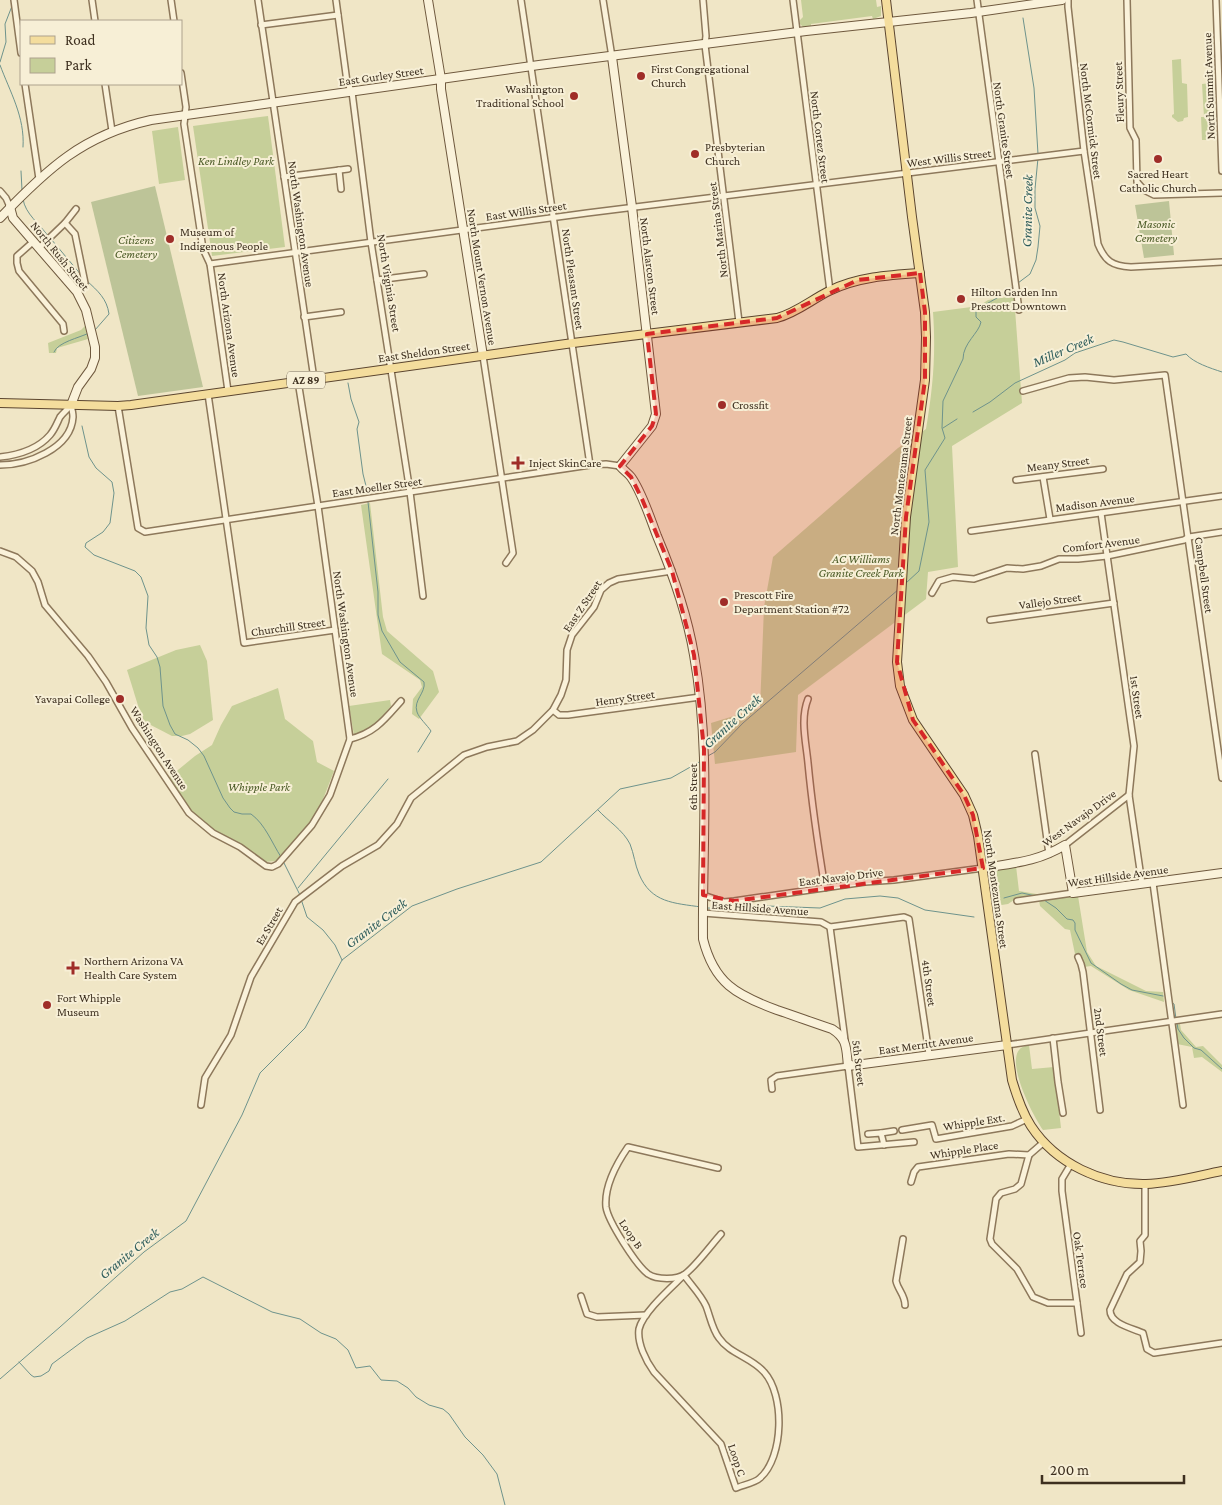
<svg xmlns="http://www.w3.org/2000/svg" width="1222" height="1505" font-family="'Crimson Pro',serif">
<rect width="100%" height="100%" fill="#f0e6c6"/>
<g fill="#c6cf99">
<polygon points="801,0 876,0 877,7 881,6 881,16 873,19 872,16 811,24 811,27 804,28 800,24 800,20 803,17"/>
<polygon points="1181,59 1182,83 1187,84 1188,117 1184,118 1183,121 1178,122 1172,117 1172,115 1174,114 1172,60"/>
<polygon points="1211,83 1213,140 1202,140 1201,117 1204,117 1202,84"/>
<polygon points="268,116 285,247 212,256 193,126"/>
<polygon points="178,127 185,180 159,184 152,131"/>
<path d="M1014 296 1022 403 952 446 958 567 928 572 926 599 798 695 796 752 715 764 711 723 760 708 764 607 773 557 898 448 926 429C933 388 936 354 933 312L979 306 988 300Z"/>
<polygon points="85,326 88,339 57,348 56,353 49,353 48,343 81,330"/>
<polygon points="370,503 383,617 387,631 433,671 439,692 419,719 412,714 413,699 422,687 420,680 382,654 361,505"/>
<polygon points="200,645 207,661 213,720 190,734 182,736 172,736 145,722 141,715 127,670 176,650"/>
<polygon points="278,688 285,719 313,741 317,762 334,771 315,820 277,861 264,862 213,833 189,813 167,779 195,756 212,745 221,725 232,706"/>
<path d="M390 700 391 706C380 720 371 730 354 735L349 706Z"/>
<path d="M1016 866 1019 891 1042 895 1017 898 1008 904 995 906 990 876C994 867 1007 868 1016 866Z"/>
<polygon points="1072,895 1078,896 1087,952 1096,966 1146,991 1163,992 1164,1002 1129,990 1091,966 1084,967 1080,956 1075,954 1070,930 1065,929 1040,906 1039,900"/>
<polygon points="1180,1024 1181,1030 1196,1047 1203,1046 1222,1065 1222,1072 1202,1057 1194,1058 1192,1047 1177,1044 1173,1025"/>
<path d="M1029 1045 1032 1069 1054 1067 1061 1128 1043 1130C1033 1116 1007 1065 1019 1050 1021 1047 1025 1046 1029 1045Z"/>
</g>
<g fill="#bdc498">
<polygon points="155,186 203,387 138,396 91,202"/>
<polygon points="1169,201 1174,255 1144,258 1135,205"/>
</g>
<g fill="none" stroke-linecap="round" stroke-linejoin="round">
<g stroke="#6e938c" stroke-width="1">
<polyline points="1023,18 1034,88 1038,154"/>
<polyline points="0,62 6,42 5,24 12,6"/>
<path d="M0 65C10 92 25 117 23 147"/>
<polyline points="21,171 22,190"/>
<path d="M23 199C25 214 40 224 48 236"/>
<polyline points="51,239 82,276"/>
<path d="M87 281C98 291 107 299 109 314L95 330"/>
<polyline points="1018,283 1030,274 1036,260 1038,247 1040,226 1035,208 1035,189 1038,158"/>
<path d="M54 352C58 342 79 338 89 333"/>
<polyline points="348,383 351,399 359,422 357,429 363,474 368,494"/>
<path d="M973 412 990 402 1015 383 1065 360 1075 353 1114 340 1123 342 1173 357 1186 354C1194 363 1210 368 1222 372"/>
<path d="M82 426 89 457 96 468 112 482 114 493 110 523 103 532 86 543 85 547 94 555 135 571 141 577 148 596 146 628 149 645 157 657 160 667 163 706 170 725 175 734 188 740 198 748 204 756 223 798 230 808 234 812 242 814H251C265 824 272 843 281 857"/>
<polyline points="943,428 957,419"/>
<path d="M368 502 378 592V615L382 631 400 662 424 682C426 693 413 700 417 712 419 718 427 725 431 731L418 752"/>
<path d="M906 583 919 571 929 522 925 470 945 438 942 428 943 401 963 359C963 343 979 333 981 322L976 317V311C989 301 1002 297 1013 287"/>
<polyline points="706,757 715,752 743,723 899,589"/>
<path d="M598 810C608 821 623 830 630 844 634 854 635 865 639 874 651 903 674 903 701 907"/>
<polyline points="283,861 300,895"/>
<polyline points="298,888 388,779"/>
<polyline points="1004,898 1022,893 1036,896"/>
<polyline points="301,899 307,917 323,930 335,945 342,960"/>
<polyline points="1044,900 1056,908 1067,919 1073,920 1075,923 1075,930 1091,963 1121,984 1132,990 1163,996"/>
<polyline points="707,908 740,909 767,906 820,908 845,899 880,896 898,898 925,910 974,917"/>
<polyline points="1171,1002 1174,1004 1176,1019"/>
<polyline points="1177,1023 1178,1029 1184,1038 1194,1048 1201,1050 1222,1069"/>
<polyline points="19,1362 31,1375 34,1377 41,1376 49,1371 52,1364 87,1338 125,1321 170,1292 182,1289 203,1277 272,1312 300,1319 321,1333 336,1339 348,1350 356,1368 370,1366 381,1380 397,1381 408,1388 416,1397 429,1405 443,1409 449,1414 465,1437 483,1455 497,1474 505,1505"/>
<polyline points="0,1379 60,1327 144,1252 186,1221 242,1115 260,1073 305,1028 342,960 412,906 457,889 541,862 620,789 671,778 701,761"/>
</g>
<g stroke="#8d785b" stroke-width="8">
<g id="street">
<polyline points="14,0 21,53"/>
<polyline points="92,0 95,21"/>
<polyline points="171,0 174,21"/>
<polyline points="258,0 314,379"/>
<polyline points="336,0 347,82 352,92 371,242 410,492 423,596"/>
<polyline points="521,0 590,465"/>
<polyline points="603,0 612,57"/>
<polyline points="703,0 706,36 705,45 739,322"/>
<polyline points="793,0 830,291"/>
<polyline points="977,0 1019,310"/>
<path d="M1068 0V7L1084 151 1098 244C1105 261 1112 266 1131 267L1222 262"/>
<polyline points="1127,0 1130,128 1136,140 1137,182 1144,190 1154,195 1222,193"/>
<polyline points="1216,0 1222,171"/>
<polyline points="261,25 338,15"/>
<polyline points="181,73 186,107 184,124 203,249 210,264 228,391"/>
<polyline points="25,84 39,179"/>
<polyline points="105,84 112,131"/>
<polyline points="339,170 341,189"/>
<polyline points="284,177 348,169"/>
<polyline points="0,191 6,198 10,207"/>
<polyline points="65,223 75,234 85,283 77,292"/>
<polyline points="34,241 17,256 17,263 19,271 63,324 64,331"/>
<polyline points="40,247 65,223 76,209"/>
<polyline points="210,264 587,213 1084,151"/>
<polyline points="377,280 424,274"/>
<polyline points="304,317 341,312"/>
<polyline points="483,356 513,553 506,563"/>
<polyline points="1023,391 1069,378 1085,377 1114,380 1165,375 1222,778"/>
<polyline points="208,394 244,643 335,630"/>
<polyline points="118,406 138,528 145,532 590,465 606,464 620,466"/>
<path d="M0 457C18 455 38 449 50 435 55 429 57 423 60 417 63 413 68 409 71 405"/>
<path d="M0 465C27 465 71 449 73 417 73 413 72 409 71 405"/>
<polyline points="1043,477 1050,519"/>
<polyline points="1016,480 1103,469"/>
<polyline points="1101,513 1134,746 1129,795 1142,884"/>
<polyline points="971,531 1222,496"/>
<polyline points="0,551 16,557 32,571 38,582 45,605 88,656 106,682 132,728 189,813 213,833 240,847 266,866 272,867 278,864 312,825 330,795 350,739 318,506 298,381"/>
<polyline points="932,593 939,581 953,577 974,579 1007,568 1023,569 1041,566 1059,559 1078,559 1107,556 1184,540 1189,537 1222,532"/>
<polyline points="990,620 1114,603"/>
<path d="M808 699C800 719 806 742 808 763 812 805 818 846 825 888"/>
<polyline points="553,710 559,715 568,715 700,697"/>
<path d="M350 739C375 733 385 719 401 701"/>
<polyline points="1035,754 1049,854"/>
<polyline points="1065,845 1129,795"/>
<polyline points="1153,883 1183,1105"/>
<polyline points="703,895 724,902 734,901 865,882 894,880 983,868"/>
<polyline points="1017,901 1073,893"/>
<polyline points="703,913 821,922 830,927 904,917 909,919 929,1054"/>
<polyline points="830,927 845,1040"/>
<polyline points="1078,957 1081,964 1083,972 1100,1110"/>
<polyline points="1053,1038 1058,1082 1063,1113"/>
<polyline points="1007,1045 1222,1014"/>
<polyline points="772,1089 771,1080 777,1076 848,1066 858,1147 914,1142"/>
<polyline points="201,1105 205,1078 231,1035 251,977 295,902 342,866 378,845 397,824 411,798 464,755 487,747 517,741 533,730 553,710 561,695 566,680 567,650 572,635 594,607 601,590 609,583 618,579 672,571"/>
<polyline points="902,1130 932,1125 936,1139 1012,1126 1027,1119"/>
<polyline points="881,1133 894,1131"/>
<polyline points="868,1134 881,1133 884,1145"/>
<polyline points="1044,1142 1029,1155 1021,1184 1015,1189 1001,1193 996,1199 990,1239 992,1244 1017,1269 1033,1297 1048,1303 1077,1303"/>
<polyline points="1071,1164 1062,1179 1062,1191 1081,1333"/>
<path d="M718 1168 628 1147C617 1163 604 1186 606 1207 608 1221 636 1265 648 1274 657 1280 677 1280 685 1274 695 1267 712 1244 721 1234"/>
<polyline points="911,1182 914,1172 918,1167 1009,1154 1029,1155"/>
<path d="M1145 1184V1235L1140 1241 1141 1251 1140 1262 1127 1274 1110 1310C1110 1324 1132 1328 1143 1333L1147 1349 1154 1353 1222 1343"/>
<path d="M903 1239 896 1281C898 1290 905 1295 905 1305"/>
<path d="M684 1275C691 1285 701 1295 706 1306 710 1316 712 1329 719 1338 730 1354 751 1357 764 1372 785 1395 784 1457 760 1478 755 1483 743 1485 736 1488L721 1444 654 1372C646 1361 637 1343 639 1329 643 1312 672 1287 684 1275Z"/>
<polyline points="581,1296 587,1314 597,1317 646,1315"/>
</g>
</g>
<g stroke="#6f593e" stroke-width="10">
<g id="secondary">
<polyline points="428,0 441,79 441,89 483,356"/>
<path d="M612 57 632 207 656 414 652 426 620 466C623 470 628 473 631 477 642 492 650 518 657 536 673 574 687 613 694 655 711 749 702 844 703 939 714 983 736 995 777 1010 795 1016 814 1023 832 1029 848 1039 846 1049 848 1066L1007 1045"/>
<polyline points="10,207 13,218 77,292 86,310 95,347 95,358 91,369 78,387 71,405"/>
<path d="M0 218C47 169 83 135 151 120L539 65 806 31 971 13 1062 0"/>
<path d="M983 868C1014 863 1037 862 1065 845L1073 893 1222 873"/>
</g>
</g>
<g stroke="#5b452f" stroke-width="10">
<g id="primary">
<path d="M886 0 912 217 925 312 926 337 925 380 906 517 897 662 900 686 913 720 964 795 973 815 978 836 1012 1080C1017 1097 1022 1112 1031 1126 1056 1164 1102 1185 1146 1184 1172 1183 1197 1176 1222 1171"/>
<path d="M0 403 118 406 131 405 573 343 777 318C796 313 811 300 829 291 857 277 889 275 920 273"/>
</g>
</g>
<use href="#street" stroke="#faf2da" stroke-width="5"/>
<use href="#secondary" stroke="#faf2da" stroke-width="8"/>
<use href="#primary" stroke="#f4dd9d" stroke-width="8"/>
</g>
<path fill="#d62828" fill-opacity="0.2" stroke="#d62828" stroke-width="4" stroke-dasharray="10 6" stroke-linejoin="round" d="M920 273 925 312V380L906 517 897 662 913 720 964 795 973 815 983 868 734 901 703 895 704 749 694 655 672 571 642 499 631 477 620 466 652 426 656 414 647 334 777 318 858 280Z"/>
<g fill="#9f2d28" stroke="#f7efd6" stroke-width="2">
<circle cx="641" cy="76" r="5"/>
<circle cx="574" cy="96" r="5"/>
<circle cx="695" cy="154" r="5"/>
<circle cx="1158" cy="159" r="5"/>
<circle cx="170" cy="239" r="5"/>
<circle cx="961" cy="299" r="5"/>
<circle cx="722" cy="405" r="5"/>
<path d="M515.5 455.5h5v5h5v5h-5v5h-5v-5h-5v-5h5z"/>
<circle cx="724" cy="602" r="5"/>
<circle cx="120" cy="699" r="5"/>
<path d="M70.5 960.5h5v5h5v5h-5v5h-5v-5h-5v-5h5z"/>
<circle cx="47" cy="1005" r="5"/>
</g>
<g text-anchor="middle" stroke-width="4" stroke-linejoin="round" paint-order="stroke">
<rect fill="#f7efd6" stroke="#756956" stroke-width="1" x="287" y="371.5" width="38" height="17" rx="4"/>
<g font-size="11" font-weight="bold" fill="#3d2f1f">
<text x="306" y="384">AZ 89</text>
</g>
<g font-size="12" fill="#3d2f1f" stroke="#f7efd6" text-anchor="start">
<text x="651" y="73">First Congregational<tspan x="651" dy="14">Church</tspan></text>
<text x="564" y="93" text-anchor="end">Washington<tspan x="564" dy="14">Traditional School</tspan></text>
<text x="705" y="151">Presbyterian<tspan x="705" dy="14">Church</tspan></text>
<text x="1158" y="178" text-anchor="middle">Sacred Heart<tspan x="1158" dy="14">Catholic Church</tspan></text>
<text x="180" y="236">Museum of<tspan x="180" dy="14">Indigenous People</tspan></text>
<text x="971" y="296">Hilton Garden Inn<tspan x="971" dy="14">Prescott Downtown</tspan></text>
<text x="732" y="409">Crossfit</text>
<text x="529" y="467">Inject SkinCare</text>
<text x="734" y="599">Prescott Fire<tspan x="734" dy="14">Department Station #72</tspan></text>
<text x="110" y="703" text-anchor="end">Yavapai College</text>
<text x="84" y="965">Northern Arizona VA<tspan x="84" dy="14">Health Care System</tspan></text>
<text x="57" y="1002">Fort Whipple<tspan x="57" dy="14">Museum</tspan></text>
</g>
<g font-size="12" fill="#3d2f1f" stroke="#f7efd6">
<text transform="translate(381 76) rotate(-8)" y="4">East Gurley Street</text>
<text transform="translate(1209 86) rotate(-92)" y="4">North Summit Avenue</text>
<text transform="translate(1119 92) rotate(-92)" y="4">Fleury Street</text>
<text transform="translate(1091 121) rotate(83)" y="4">North McCormick Street</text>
<text transform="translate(1004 130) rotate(82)" y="4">North Granite Street</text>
<text transform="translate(820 137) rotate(83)" y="4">North Cortez Street</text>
<text transform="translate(949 158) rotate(-7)" y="4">West Willis Street</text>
<text transform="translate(526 211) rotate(-8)" y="4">East Willis Street</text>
<text transform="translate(301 224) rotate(82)" y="4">North Washington Avenue</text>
<text transform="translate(718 230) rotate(-97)" y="4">North Marina Street</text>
<text transform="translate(60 256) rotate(51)" y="4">North Rush Street</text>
<text transform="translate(650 266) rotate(83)" y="4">North Alarcon Street</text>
<text transform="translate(482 277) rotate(81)" y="4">North Mount Vernon Avenue</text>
<text transform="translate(573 279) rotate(82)" y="4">North Pleasant Street</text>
<text transform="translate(389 283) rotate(81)" y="4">North Virginia Street</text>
<text transform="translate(229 325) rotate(82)" y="4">North Arizona Avenue</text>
<text transform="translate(424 352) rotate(-8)" y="4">East Sheldon Street</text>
<text transform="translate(1058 464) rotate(-7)" y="4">Meany Street</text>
<text transform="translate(901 476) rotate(-83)" y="4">North Montezuma Street</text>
<text transform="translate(377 487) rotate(-8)" y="4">East Moeller Street</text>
<text transform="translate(1095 503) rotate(-7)" y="4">Madison Avenue</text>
<text transform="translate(1101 544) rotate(-7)" y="4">Comfort Avenue</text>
<text transform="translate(1204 575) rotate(82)" y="4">Campbell Street</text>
<text transform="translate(1050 601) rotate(-8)" y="4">Vallejo Street</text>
<text transform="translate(582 606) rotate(-56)" y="4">East Z Street</text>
<text transform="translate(288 627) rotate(-8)" y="4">Churchill Street</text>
<text transform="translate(346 634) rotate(82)" y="4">North Washington Avenue</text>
<text transform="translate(1137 697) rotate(82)" y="4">1st Street</text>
<text transform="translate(625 698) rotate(-8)" y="4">Henry Street</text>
<text transform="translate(159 748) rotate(57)" y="4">Washington Avenue</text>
<text transform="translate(693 787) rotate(-90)" y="4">6th Street</text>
<text transform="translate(1079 818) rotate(-36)" y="4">West Navajo Drive</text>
<text transform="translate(1118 876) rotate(-8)" y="4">West Hillside Avenue</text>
<text transform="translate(841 877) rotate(-7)" y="4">East Navajo Drive</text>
<text transform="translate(996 889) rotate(82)" y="4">North Montezuma Street</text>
<text transform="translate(760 908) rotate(4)" y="4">East Hillside Avenue</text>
<text transform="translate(269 926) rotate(-60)" y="4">Ez Street</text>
<text transform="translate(929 983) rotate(82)" y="4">4th Street</text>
<text transform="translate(1101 1032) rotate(83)" y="4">2nd Street</text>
<text transform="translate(926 1044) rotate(-8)" y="4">East Merritt Avenue</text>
<text transform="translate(859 1063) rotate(83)" y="4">5th Street</text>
<text transform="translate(974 1122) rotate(-9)" y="4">Whipple Ext.</text>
<text transform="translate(964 1150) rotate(-9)" y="4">Whipple Place</text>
<text transform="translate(631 1234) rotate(56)" y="4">Loop B</text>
<text transform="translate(1081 1260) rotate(82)" y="4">Oak Terrace</text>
<text transform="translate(737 1460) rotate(71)" y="4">Loop C</text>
</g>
<g font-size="12" font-style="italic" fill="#4a5a25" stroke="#f7efd6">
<text x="236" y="165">Ken Lindley Park</text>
<text x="1156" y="228">Masonic<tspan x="1156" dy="14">Cemetery</tspan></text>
<text x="136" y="244">Citizens<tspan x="136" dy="14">Cemetery</tspan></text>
<text x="861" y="563">AC Williams<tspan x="861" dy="14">Granite Creek Park</tspan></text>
<text x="259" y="791">Whipple Park</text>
</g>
<g font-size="14" font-style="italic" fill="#2e5d5c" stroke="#f7efd6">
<text transform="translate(1027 211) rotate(-89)" y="5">Granite Creek</text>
<text transform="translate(1063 350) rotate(-23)" y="5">Miller Creek</text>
<text transform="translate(732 721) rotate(-42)" y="5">Granite Creek</text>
<text transform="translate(376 923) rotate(-37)" y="5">Granite Creek</text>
<text transform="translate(129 1253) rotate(-39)" y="5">Granite Creek</text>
</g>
</g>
<rect x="20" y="20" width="162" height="65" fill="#f7efd6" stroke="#ada28d"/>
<rect x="30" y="36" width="25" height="8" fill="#f4dd9d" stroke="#ada28d"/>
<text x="65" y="45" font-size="15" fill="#3d2f1f">Road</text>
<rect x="30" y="58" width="25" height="15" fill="#c6cf99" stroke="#ada28d"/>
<text x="65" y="70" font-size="15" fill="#3d2f1f">Park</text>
<path d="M1042 1475v8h142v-8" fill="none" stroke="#3d2f1f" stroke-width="2.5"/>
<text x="1050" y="1475" font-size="15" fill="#3d2f1f" stroke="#f7efd6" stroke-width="4" paint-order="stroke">200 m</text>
</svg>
